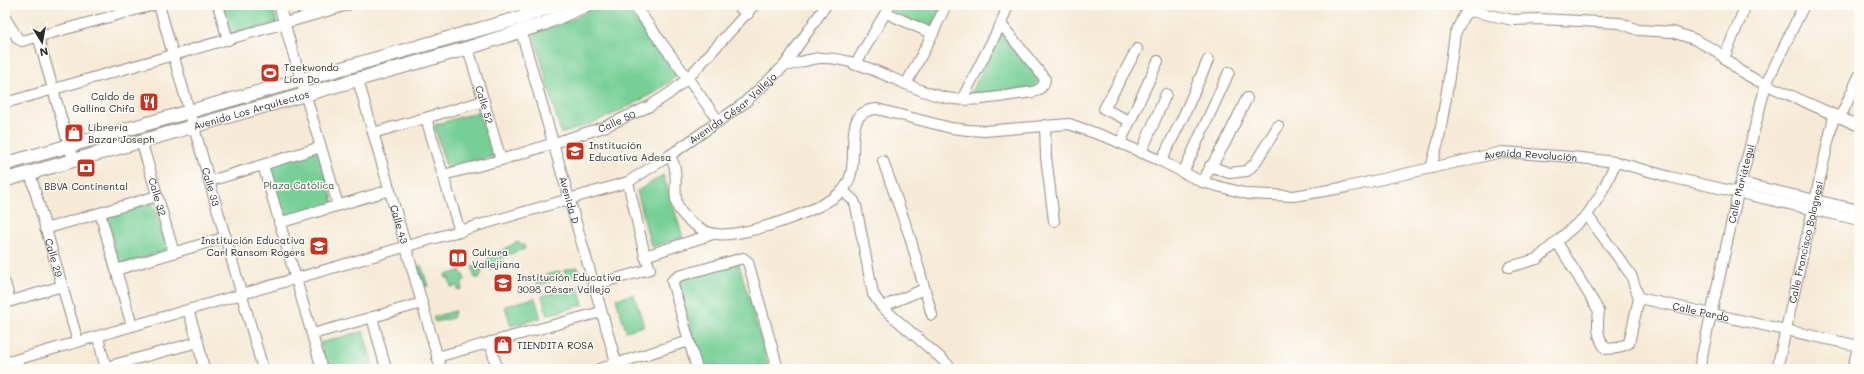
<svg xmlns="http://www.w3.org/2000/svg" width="1864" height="374" font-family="Mali,sans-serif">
<rect width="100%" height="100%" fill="#fdfcf7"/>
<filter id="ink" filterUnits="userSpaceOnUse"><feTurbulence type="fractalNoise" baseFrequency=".025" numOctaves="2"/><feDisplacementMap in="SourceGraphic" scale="8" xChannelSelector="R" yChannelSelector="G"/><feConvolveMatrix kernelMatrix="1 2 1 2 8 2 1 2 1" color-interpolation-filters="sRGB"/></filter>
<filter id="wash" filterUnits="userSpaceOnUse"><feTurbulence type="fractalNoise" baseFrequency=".012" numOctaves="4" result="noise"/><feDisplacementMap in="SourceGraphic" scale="16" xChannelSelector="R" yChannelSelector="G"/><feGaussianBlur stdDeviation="0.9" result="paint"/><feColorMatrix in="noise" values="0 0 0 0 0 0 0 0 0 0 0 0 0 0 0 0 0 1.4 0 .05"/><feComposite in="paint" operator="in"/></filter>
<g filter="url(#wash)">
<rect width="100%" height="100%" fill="#f6ead6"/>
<g fill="#76cf95" stroke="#507d60">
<polygon points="220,5 272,5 277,23 229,35"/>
<path d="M598 5H624L677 76C643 103 602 121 561 134L534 34 575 18Z"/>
<polygon points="894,5 942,5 931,30 891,12"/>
<polygon points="1002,33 1040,80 1035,86 1031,88 970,94"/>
<polygon points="481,111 494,156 447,170 434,125"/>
<polygon points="318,151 334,204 279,223 263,165"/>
<polygon points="663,175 683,237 651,247 637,191"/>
<polygon points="150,202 154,205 167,250 120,266 105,215"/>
<path d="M517 242 524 245 525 249C510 253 500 257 491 270L484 266 489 257Z"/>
<polygon points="738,261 769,367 762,369 702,369 677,278"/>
<polygon points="421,265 428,286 423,287 417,267"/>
<polygon points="475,265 476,270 484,268 479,278 475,278 472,267"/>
<polygon points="578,267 579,276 566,278 564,270"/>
<polygon points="460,271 463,274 465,280 462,281 462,289 458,290 457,286 451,287 449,278 446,278 445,275"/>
<polygon points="560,271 562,278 542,284 542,283 537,284 536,278"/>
<polygon points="578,286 583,305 547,315 542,296"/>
<polygon points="634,294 644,326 626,331 616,299"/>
<polygon points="535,298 541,318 511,326 505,306"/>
<polygon points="455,311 453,318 435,322 433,317"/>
<polygon points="363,331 374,369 328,369 320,343"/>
</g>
</g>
<g filter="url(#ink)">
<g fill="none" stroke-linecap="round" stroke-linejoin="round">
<g stroke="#908a80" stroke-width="12">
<g id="minor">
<path id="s1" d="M159 5 263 369"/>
<polyline points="218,5 228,40"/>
<polyline points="279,5 338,205"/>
<polyline points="634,5 718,120"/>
<polyline points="736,5 748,14"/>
<polyline points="886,13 933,34"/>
<polyline points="5,18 18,39 22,41 153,5"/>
<path id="s2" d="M521 31 618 369"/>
<polyline points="38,36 73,160"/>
<path id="s3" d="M468 48 501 160"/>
<polyline points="1724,58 1746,5"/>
<polyline points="855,65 890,5"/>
<path d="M784 66C796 64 808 59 820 58 867 57 908 93 954 99 979 102 1007 95 1033 92 1040 90 1044 87 1045 79L1001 24"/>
<path id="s4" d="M358 80 441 369"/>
<polyline points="906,84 929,41 946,5"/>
<polyline points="962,99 1001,24 1008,5"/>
<polyline points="5,103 348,5"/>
<polyline points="426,118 460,232"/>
<polyline points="1840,118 1859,76"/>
<polyline points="1130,121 1104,109 1137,49"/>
<polyline points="1045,125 1046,157 1054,221"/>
<polyline points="373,133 484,101"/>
<path id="s5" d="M141 140 174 253"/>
<polyline points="1120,143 1158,61"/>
<polyline points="1141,153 1166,94"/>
<path id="s6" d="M669 156C672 160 675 165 675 170 677 182 673 199 679 209 686 220 703 233 716 234 743 238 825 210 843 190 866 164 836 111 877 109L951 128 968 130 985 131 1069 124 1109 138 1161 161 1202 182 1248 194 1294 196 1347 187 1502 152 1572 157 1616 162 1670 177 1859 220"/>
<polyline points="883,161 910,237 932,315"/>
<polyline points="1161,161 1184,115 1208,60"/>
<polyline points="263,165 322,369"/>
<polyline points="1210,166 1229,173 1247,171 1255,163 1278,126"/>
<polyline points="1431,168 1439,138 1447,91 1455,34 1464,15 1471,11 1513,20 1539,19 1600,22 1620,23 1638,30 1673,32 1696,40 1716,51 1740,71 1756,80 1859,126"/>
<path id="s7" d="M30 173 78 342"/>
<polyline points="1183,173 1229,72"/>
<path id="s8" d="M443 175 501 160 604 127 650 106 670 93 688 78 754 5"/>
<polyline points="210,181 321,147"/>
<polyline points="1202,182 1225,143 1247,98"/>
<polyline points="1741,183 1859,210"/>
<polyline points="843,191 854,201 856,206 873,294 882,307 943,360 952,369"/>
<polyline points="100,213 132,326"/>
<path id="s9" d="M1587 215 1631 275 1639 298 1859 346"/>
<polyline points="279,223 390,190"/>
<polyline points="45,229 157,196"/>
<path d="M1557 242 1599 311C1597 325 1597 338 1606 349L1618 348 1629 343 1639 298"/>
<polyline points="645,256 713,234"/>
<polyline points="1509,267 1537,259 1587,215 1601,194 1616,162"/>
<polyline points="116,270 226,237"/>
<polyline points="5,283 10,301"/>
<polyline points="594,285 650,269 645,256 628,182"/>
<polyline points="5,303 62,286"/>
<polyline points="882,307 924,289"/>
<polyline points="188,310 198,342 204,369"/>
<polyline points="372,317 386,369"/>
<polyline points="313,334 422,303"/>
<polyline points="98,337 106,369"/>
<polyline points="490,342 497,369"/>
<polyline points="437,357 601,312"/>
<path id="s10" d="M5 363 628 182 669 156 743 104 784 66 826 5"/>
<polyline points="106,367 198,342"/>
<polyline points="599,369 689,341"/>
<polyline points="697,369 672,281 679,276 743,258 748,262 778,369"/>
<path id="s11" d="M1699 369 1738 193 1766 84 1804 5"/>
<path id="s12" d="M1777 369 1834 116"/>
<polyline points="1853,369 1859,342"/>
</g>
</g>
<g stroke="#908a80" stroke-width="15">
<g id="major">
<polyline points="5,164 523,17 555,5"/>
<path id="s13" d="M5 180 468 48 543 24 586 5"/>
</g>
</g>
<use href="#minor" stroke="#fff" stroke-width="10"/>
<use href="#major" stroke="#fff" stroke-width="13"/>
</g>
</g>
<defs>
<g id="stadium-square" transform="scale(1)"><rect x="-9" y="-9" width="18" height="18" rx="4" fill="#c8321e" stroke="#fdfcf7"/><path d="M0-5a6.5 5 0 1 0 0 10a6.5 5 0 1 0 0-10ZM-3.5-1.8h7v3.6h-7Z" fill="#fff"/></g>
<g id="restaurant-square" transform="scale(1)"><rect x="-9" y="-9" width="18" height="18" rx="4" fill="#c8321e" stroke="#fdfcf7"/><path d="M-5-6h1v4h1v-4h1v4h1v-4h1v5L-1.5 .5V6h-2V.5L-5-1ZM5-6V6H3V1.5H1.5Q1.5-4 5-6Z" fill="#fff"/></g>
<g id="shop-square" transform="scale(1)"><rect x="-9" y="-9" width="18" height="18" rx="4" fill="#c8321e" stroke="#fdfcf7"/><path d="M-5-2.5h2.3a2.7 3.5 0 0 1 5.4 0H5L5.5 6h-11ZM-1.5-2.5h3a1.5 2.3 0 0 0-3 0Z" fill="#fff"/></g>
<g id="school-square" transform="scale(1)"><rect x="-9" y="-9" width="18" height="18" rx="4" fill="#c8321e" stroke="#fdfcf7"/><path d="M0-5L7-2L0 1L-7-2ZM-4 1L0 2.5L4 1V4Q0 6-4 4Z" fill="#fff"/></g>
<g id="bank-square" transform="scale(1)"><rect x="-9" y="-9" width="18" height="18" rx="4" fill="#c8321e" stroke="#fdfcf7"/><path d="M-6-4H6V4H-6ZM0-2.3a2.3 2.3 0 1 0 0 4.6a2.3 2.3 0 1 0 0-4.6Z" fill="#fff"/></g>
<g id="library-square" transform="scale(1)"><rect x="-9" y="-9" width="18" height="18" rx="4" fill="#c8321e" stroke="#fdfcf7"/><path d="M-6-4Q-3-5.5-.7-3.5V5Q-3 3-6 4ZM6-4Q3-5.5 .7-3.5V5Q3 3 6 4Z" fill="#fff"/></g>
</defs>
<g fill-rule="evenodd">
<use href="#stadium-square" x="270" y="73"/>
<use href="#restaurant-square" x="149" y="102"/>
<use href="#shop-square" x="74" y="133"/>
<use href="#school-square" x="575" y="151"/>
<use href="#bank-square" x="86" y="168"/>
<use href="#school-square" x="319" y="246"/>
<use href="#library-square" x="458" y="258"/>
<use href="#school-square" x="503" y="283"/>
<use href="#shop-square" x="503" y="345"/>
</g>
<g text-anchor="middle" stroke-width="3" stroke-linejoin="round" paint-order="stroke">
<g font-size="10" fill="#2b2b2b" stroke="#fdfcf7" text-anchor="start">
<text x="284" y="71">Taekwondo<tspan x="284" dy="12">Lion Do</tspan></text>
<text x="135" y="100" text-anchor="end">Caldo de<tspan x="135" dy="12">Gallina Chifa</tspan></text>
<text x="88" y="131">Librería<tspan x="88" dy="12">Bazar Joseph</tspan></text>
<text x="589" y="149">Institución<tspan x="589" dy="12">Educativa Adesa</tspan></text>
<text x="86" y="190" text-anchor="middle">BBVA Continental</text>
<text x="305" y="244" text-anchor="end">Institución Educativa<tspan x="305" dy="12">Carl Ransom Rogers</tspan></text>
<text x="472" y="256">Cultura<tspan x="472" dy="12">Vallejiana</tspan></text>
<text x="517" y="281">Institución Educativa<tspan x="517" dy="12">3098 César Vallejo</tspan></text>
<text x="517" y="349">TIENDITA ROSA</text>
</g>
<g font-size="10" fill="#2b2b2b" stroke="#fdfcf7">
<text dy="4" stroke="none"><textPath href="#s3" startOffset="59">Calle 52</textPath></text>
<text dy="4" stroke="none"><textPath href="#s10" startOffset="777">Avenida César Vallejo</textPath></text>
<text dy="4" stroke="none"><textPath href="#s13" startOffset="256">Avenida Los Arquitectos</textPath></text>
<text dy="4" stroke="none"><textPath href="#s8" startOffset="182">Calle 50</textPath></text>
<text dy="4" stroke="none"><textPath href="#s6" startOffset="1009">Avenida Revolución</textPath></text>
<text dy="4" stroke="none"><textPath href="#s11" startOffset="190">Calle Mariátegui</textPath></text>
<text dy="4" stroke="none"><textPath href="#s1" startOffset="189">Calle 33</textPath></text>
<text dy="4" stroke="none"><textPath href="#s5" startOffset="59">Calle 32</textPath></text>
<text dy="4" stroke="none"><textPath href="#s2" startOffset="176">Avenida D</textPath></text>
<text dy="4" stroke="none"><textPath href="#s4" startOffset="150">Calle 43</textPath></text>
<text dy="4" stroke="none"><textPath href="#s12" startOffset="130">Calle Francisco Bolognesi</textPath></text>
<text dy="4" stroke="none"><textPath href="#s7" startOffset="88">Calle 29</textPath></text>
<text dy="4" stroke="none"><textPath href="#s9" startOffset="162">Calle Pardo</textPath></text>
</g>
<g font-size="10" fill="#425c4b" stroke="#fdfcf7">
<text x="299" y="189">Plaza Católica</text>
</g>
</g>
<rect width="1864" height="374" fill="none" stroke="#fdfcf7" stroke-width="20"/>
<g transform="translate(42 42) rotate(169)" stroke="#fdfcf7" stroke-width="3" paint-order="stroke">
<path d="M0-3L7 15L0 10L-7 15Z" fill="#2b2b2b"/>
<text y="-6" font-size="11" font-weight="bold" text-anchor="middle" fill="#2b2b2b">N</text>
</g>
</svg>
